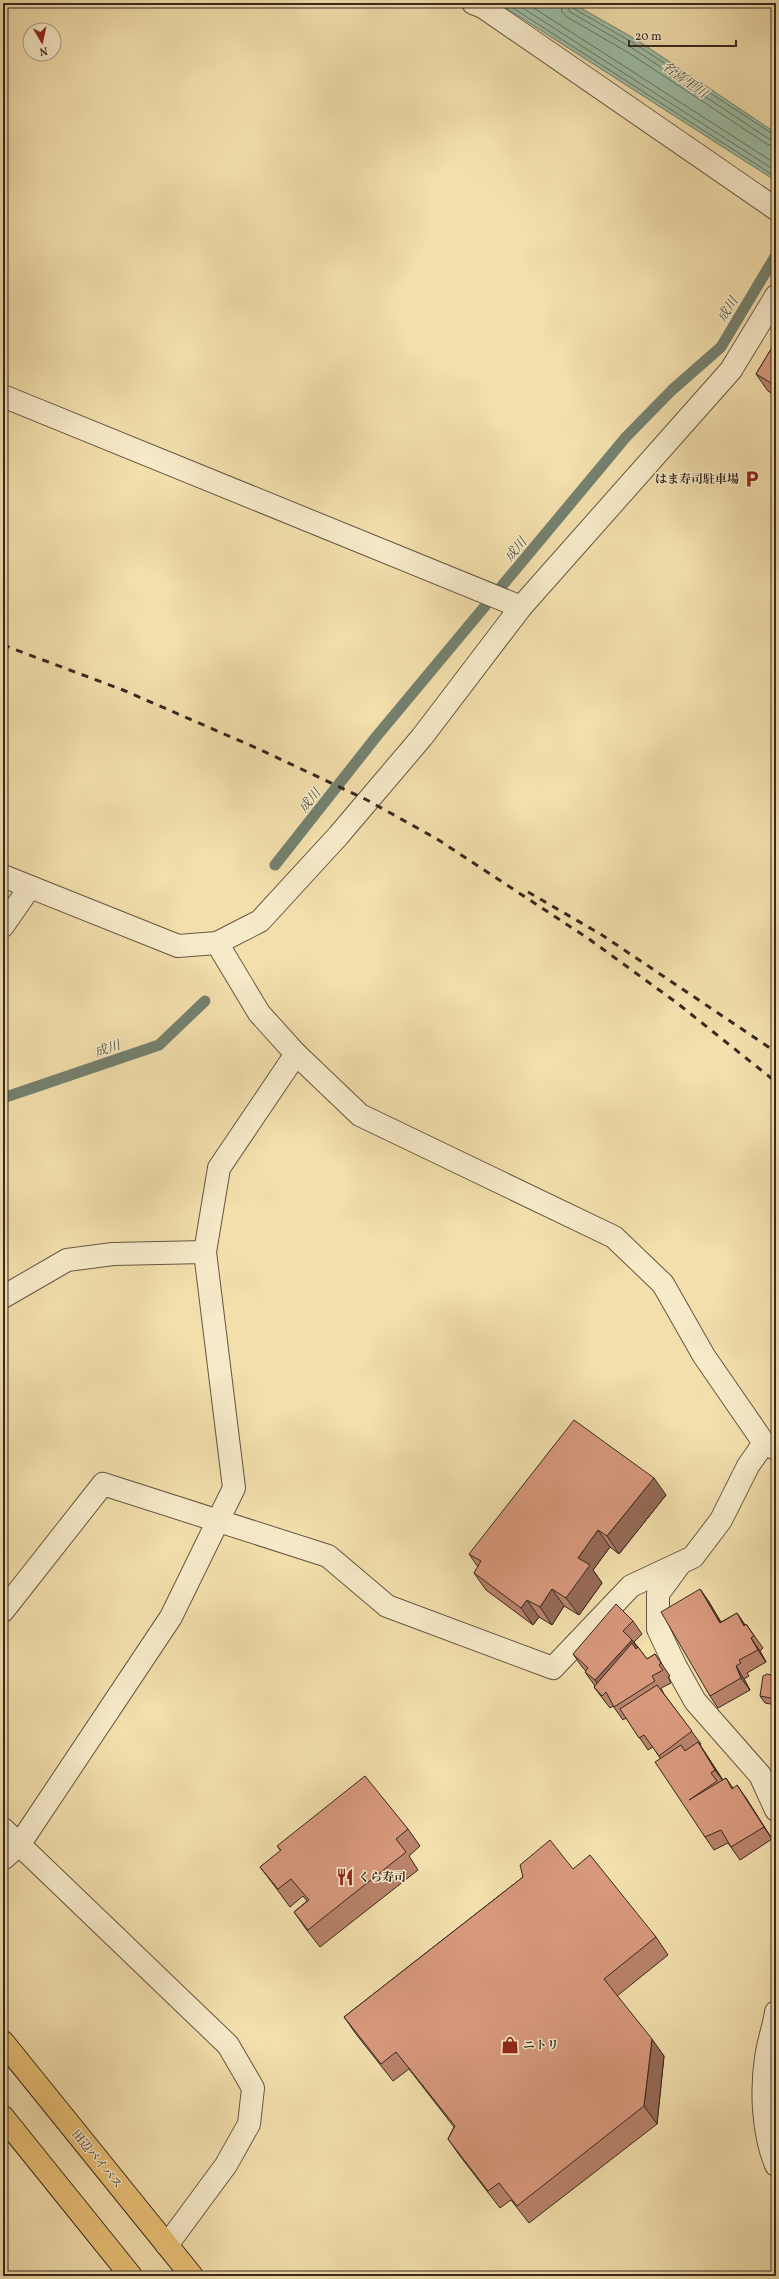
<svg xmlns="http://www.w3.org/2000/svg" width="779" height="2279" font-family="Vollkorn,'Noto Serif JP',serif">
<rect width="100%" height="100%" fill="#f2dfac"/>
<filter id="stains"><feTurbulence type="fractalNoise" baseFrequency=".005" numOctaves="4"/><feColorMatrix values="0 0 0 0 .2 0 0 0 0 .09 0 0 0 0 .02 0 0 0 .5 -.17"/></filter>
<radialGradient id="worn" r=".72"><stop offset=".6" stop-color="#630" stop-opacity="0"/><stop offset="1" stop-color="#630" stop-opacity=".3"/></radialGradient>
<polygon fill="#9cbda5" stroke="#74816f" points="498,3 572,3 637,40 776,133 776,181"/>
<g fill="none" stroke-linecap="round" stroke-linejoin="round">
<g stroke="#6a7262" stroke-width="1">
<polyline points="505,3 776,177"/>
<polyline points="515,3 776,171"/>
<polyline points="526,3 776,164"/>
<polyline points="560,3 562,12 567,17 629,53 767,144 776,147"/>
<polyline points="566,3 570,12 632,48 769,139 776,141"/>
<polyline points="571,3 573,8 635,44 776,136"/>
</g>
<g stroke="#74816f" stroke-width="11">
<polyline points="275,865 376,737 626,437 672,390 721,347 776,255"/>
<polyline points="3,1098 159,1045 205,1001"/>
</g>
<g stroke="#665642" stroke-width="24">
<polyline id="service" points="3,1297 67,1260 113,1254 205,1252 219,1168 296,1054"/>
</g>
<g stroke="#665642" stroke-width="24">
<g id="minor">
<polyline points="473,3 483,7 776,209"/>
<polyline points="3,926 30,887"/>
<polyline points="217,943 259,1013 296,1054 360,1115 614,1237 663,1284 704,1356 764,1443 776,1449"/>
<polyline points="680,1564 658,1594 658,1629 675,1665 695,1701 760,1775 776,1810"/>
<polyline points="3,1611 103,1484 328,1556 387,1606 553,1668 631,1586 693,1557 721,1520 748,1466 764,1443"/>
<polyline points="3,1829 228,2045 253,2088 249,2124 226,2165 167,2245"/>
<polyline points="3,1859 19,1845 171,1617 234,1488 205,1252"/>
<path d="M776 2012C774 2027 768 2042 766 2058 761 2091 763 2134 776 2165"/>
</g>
</g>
<g stroke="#665642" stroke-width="24">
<g id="tertiary">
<polyline points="3,396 521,607"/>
<polyline points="3,876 178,946 217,943 260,921 338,836 422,737 521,607 731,370 776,296"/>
</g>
</g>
<g stroke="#37281f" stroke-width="24">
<g id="trunk">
<polyline points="3,2042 192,2276"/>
<polyline points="3,2117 131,2276"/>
</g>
</g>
<use href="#service" stroke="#f7eac9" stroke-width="22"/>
<use href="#minor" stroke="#f7eac9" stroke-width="22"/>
<use href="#tertiary" stroke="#f7eac9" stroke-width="22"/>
<use href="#trunk" stroke="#e9c076" stroke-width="22"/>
<g stroke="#37281f" stroke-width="3" stroke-dasharray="7 7" stroke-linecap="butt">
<polyline points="3,645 123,690 261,750 367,800 437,839 589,939 677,1003 776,1082"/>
<polyline points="528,892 602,935 776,1052"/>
</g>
</g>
<g fill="#b9836b" stroke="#37281f">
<polygon points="776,341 776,396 768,391 756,374"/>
<polygon points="666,1495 619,1554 610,1547 593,1570 602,1583 579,1615 564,1606 552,1625 539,1617 533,1625 486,1590 474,1573 478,1567 469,1554"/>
<polygon points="700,1589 709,1602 721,1622 737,1613 745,1625 746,1624 763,1648 760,1651 766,1662 747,1673 749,1676 744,1679 750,1690 718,1708 710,1696"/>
<polygon points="633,1621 642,1634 634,1642 647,1659 655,1654 670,1676 668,1677 671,1683 661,1688 664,1694 701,1744 700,1745 723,1780 726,1778 733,1788 746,1798 772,1839 740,1860 728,1843 714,1850 705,1837 660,1758 653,1747 648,1750 626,1718 623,1720 613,1706 610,1708 603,1699 594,1687 595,1686 585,1672 586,1671 582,1667 573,1654"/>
<polygon points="776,1676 776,1705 765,1703 760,1696"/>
<polygon points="408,1829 420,1846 409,1856 418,1870 320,1947 306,1929 294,1912 307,1901 303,1896 290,1907 273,1884 260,1867 281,1851 277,1846"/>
<polygon points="573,1869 656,1937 668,1955 617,1996 664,2056 657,2124 529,2223 511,2200 500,2208 460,2156 448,2139 454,2127 409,2069 393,2081 356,2034 344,2017 523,1877"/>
</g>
<g fill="#966a57" stroke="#37281f">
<polygon points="654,1478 666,1495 619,1554 607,1536"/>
<polygon points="598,1530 610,1547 593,1570 602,1583 579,1615 566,1598 578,1558"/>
<polygon points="552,1589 564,1606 552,1625 540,1607"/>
<polygon points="700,1589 709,1602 728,1635 720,1623"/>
<polygon points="527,1600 539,1617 533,1625 521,1608"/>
<polygon points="737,1613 745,1625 752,1638 744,1626"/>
<polygon points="751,1638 760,1651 766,1662 758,1650"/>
<polygon points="632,1640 641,1652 603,1693 595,1680"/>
<polygon points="736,1666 744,1679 750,1690 741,1678"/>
<polygon points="698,1742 706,1754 724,1782 715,1770"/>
<polygon points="737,1785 746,1798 772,1839 764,1827"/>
<polygon points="652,2039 664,2056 657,2124 644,2106"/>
</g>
<g fill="#d7987c" stroke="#37281f">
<polygon points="776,341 776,386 756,374"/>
<polygon points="574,1420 654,1478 607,1536 598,1530 578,1558 590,1565 566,1598 552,1589 540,1607 527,1600 521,1608 474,1573 481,1561 469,1554"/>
<polygon points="700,1589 720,1623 737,1613 744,1626 746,1624 754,1636 751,1638 758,1650 739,1660 741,1663 736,1666 741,1678 710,1696 661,1612"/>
<polygon points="616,1604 633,1621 623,1631 632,1640 595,1680 585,1672 588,1668 573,1654"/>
<polygon points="632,1643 636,1649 638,1647 647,1659 655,1654 661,1663 659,1665 663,1670 652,1676 655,1681 614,1707 606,1692 602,1696 594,1687"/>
<polygon points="767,1674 776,1676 776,1699 760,1696 763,1676"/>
<polygon points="657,1685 692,1731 659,1756 644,1735 639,1738 620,1709"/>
<polygon points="698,1742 715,1770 711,1773 717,1781 689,1800 726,1778 732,1789 737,1785 764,1827 731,1847 721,1830 705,1837 655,1762 681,1745 685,1751"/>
<polygon points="365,1776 408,1829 396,1839 406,1852 308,1930 294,1912 309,1900 291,1879 278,1889 260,1867 281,1850 277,1846"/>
<polygon points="550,1840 573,1869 590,1855 656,1937 604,1979 652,2039 644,2106 517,2206 499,2183 488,2191 448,2139 455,2126 396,2052 381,2064 344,2017 523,1877 520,1865"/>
</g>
<defs>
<g id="parking-bare" transform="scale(1.38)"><path d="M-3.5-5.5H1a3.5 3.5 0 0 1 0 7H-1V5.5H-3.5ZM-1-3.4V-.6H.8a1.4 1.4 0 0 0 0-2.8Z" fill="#8f2418" stroke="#f7eac9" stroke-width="2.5" paint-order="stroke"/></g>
<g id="restaurant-bare" transform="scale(1.38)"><path d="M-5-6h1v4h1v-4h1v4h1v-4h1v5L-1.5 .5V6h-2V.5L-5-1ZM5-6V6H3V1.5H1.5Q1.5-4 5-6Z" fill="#8f2418" stroke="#f7eac9" stroke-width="2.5" paint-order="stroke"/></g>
<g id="shop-bare" transform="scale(1.38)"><path d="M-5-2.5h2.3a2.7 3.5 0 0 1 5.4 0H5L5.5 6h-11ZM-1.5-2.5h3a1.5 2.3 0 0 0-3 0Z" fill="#8f2418" stroke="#f7eac9" stroke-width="2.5" paint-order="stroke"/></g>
</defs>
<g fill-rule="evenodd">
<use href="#parking-bare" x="752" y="479"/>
<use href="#restaurant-bare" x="345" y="1877"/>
<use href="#shop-bare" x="510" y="2045"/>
</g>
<g text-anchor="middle" stroke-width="3" stroke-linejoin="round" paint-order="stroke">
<g font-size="12" font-weight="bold" fill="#37281f" stroke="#f7eac9" text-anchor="start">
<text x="739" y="483" text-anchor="end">はま寿司駐車場</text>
<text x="358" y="1881">くら寿司</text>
<text x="523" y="2049">ニトリ</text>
</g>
<g font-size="12" fill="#37281f" stroke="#f7eac9">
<text transform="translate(97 2159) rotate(51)" y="4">田辺バイパス</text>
</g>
<g font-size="13" font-style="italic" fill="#504d40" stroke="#f7eac9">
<text transform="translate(685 79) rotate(36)" y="5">名喜里川</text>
<text transform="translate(727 309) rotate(-59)" y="5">成川</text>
<text transform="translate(515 549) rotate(-50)" y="5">成川</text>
<text transform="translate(309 800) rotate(-51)" y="5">成川</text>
<text transform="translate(107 1048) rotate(-19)" y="5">成川</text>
</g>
</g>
<rect width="779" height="2279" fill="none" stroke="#f2dfac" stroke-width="16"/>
<rect x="4" y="4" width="771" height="2271" fill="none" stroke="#37281f" stroke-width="2"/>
<rect x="8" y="8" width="763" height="2263" fill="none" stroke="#37281f"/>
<g transform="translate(42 42) rotate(171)"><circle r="19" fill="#f7eac9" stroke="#aa9c85"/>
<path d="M0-3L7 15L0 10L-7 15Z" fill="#8f2418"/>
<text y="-6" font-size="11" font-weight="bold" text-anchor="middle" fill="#37281f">N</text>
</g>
<path d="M629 40v6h107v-6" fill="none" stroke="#37281f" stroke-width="2"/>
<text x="635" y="40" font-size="12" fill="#37281f" stroke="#f7eac9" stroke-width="3" paint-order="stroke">20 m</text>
<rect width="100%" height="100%" filter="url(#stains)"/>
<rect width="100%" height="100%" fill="url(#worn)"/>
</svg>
